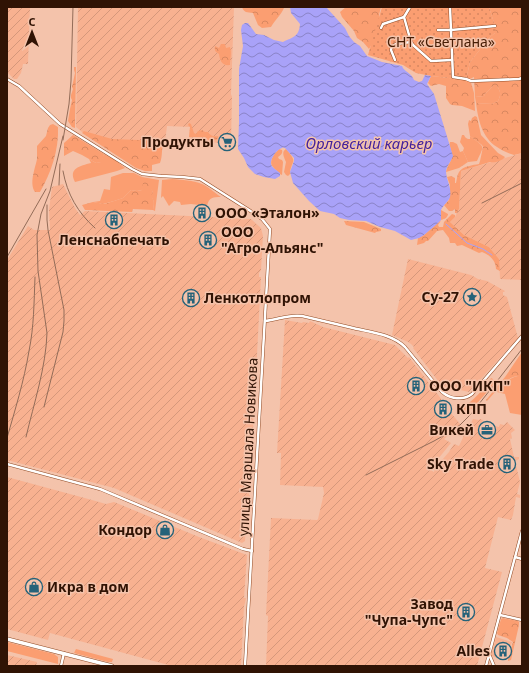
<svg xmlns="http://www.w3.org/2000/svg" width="529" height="673" font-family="'Noto Sans',sans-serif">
<defs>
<pattern id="industrial-furrows" width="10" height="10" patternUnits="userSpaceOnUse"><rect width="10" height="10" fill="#f8b190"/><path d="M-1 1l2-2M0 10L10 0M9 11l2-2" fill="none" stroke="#d5977b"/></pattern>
<pattern id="forest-crowns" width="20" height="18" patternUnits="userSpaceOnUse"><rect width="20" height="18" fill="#fb9e71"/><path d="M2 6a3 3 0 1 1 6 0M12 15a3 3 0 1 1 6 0" fill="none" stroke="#d78760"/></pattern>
<pattern id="garden-dots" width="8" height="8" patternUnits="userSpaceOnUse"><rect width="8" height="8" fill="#fb9e71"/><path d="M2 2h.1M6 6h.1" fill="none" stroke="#d78760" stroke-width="1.8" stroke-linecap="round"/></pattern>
<pattern id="water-waves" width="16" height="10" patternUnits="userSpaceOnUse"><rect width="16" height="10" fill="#a9a2f8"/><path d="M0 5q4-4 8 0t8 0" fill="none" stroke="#8a83c7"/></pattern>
</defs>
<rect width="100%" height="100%" fill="#f4c3ab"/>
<polygon fill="#f8b190" points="496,637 512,642 507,660 491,656"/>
<g fill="url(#industrial-furrows)">
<polygon points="7,7 30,7 28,64 23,64 21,73 17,79 14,79 7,72"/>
<polygon points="78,7 234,7 231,94 232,97 231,142 230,143 189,142 190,127 167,126 165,142 111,141 82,132 76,127"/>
<polygon points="522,153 522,280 500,279 499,259 489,247 464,235 450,222 455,217 459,209 461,171"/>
<polygon points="63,184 75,208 80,215 85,211 251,219 261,228 263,236 261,270 259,273 259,277 261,277 255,394 252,396 251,398 251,400 254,401 253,431 251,431 251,440 253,441 249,495 250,495 249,508 247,508 245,541 242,543 114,488 7,460 7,260 28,226 34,230 50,230 49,210 52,187"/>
<polygon points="408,259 471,275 478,279 487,281 505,291 504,292 503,292 503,295 507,297 518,338 469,392 442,386 413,348 414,347 411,344 408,342 392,335"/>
<polygon points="285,320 302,323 303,322 309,323 310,321 323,327 395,345 408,358 409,357 442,400 445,404 448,414 451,413 461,425 444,439 451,443 438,459 429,469 434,472 435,468 449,452 454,444 459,446 467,429 469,432 471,430 473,427 471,423 473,419 479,420 480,419 483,420 482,423 499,427 500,424 504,425 507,422 515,430 511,433 512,438 510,439 514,457 519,457 519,459 515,461 520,482 517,494 520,495 520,498 516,497 513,515 511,520 498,517 485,568 502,572 477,666 266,666 268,616 266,615 271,518 317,520 318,519 324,493 323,487 280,485 281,453 277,453"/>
<polygon points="7,477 92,500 106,504 114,502 199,537 247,555 244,598 246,598 245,603 244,606 241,666 172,666 50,633 48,640 7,629"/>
<polygon points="7,655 37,662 36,666 7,666"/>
</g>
<g fill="#fb9e71">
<path d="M493 86H497C501 92 501 95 498 101L492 104 476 103 475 97 484 96 485 94Z"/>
<path d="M462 135H464C465 137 466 139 470 139V136C485 148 485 144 477 161L468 162 463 151 464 148 460 142Z"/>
<path d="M279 149 282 150C283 153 281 155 278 157L279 159 282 160 283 162 282 175 280 174C278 171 275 170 273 167 268 161 275 153 279 149Z"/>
<path d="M286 149C299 164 291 159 290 174L288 176 286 175 284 172 286 162C284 157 281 152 286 149Z"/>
<path d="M104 154 115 160 125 168 117 171 75 182C68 168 80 166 91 163L89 159 96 163 101 162Z"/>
<path d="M123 173H134L142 177 159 180 155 211 153 210C154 204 155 200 150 196L153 192 150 188 137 191 131 190 123 198 114 201 103 204 93 202 100 201 104 189 110 190 111 177Z"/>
<path d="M172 179C182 180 193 180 202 184 209 187 215 193 221 197 213 197 209 197 207 206L191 204 181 205 180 202 174 201 169 206 163 196 161 198 162 180Z"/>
<path d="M518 376H522V415L510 413 505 394 497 392C503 385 508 378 518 376Z"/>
<polygon points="7,642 54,654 58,657 58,664 7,651"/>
<polygon points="76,649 113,659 112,662 108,662 74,653"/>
</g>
<g fill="url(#forest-crowns)">
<path d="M242 7H283L284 8C281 15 275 20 271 27L262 28 258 25 253 13C247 12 244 13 242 7Z"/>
<polygon points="346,7 381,7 379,15 381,29 369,49 363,42 357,38 354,31 342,17 340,12"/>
<path d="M489 7H522V153L514 155C508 153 502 151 497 147 482 138 478 119 476 103L492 104 498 101C501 95 501 92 497 86H493L485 94 484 96 475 97 474 77 470 79 474 93 475 111 462 106 452 105 450 104 446 98V86L439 84 431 86 428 83 431 76 466 80 470 62 490 37 495 33V26Z"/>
<path d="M221 44H225L226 48 230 47C232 53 230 59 230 65 222 66 220 61 219 54 216 52 214 51 215 46L219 48Z"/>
<polygon points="74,67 76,67 75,128 72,127 68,121 70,109 72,100 71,98 71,95 73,89 72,87 75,73 74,70"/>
<path d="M475 116 477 117 481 135 498 153 505 157C502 161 495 163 490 162L461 171 459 209 457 213H455V209L452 211H449L444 205 449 200 450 185 447 177 451 176 455 178V183H456C457 179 457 175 459 172 463 166 473 165 479 164L480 161 483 147 482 145 470 136 468 124 469 120 471 121 472 118Z"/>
<path d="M189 123 191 124 194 133 196 134 198 131 202 130 205 132H208C211 136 213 137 218 136V138L216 140 210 141 205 137H189L190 127 188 125Z"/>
<path d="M53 124 58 127C59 150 51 173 40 192H35C29 183 35 169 37 159 37 155 37 150 37 146L46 136 48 128 50 125Z"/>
<path d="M84 131 112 139 164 141C161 148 163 156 160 163L152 165V171H145L136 168 82 133Z"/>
<polygon points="73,135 104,154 102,162 96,163 82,155 73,151 64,156 64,143"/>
<path d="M450 142H453L457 144 460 152 463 151 468 162 459 168 446 172C447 166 452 161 452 155 452 151 449 147 450 142Z"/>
<path d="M144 181H147L153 192 151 196C155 201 154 204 153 210L133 209 132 212 85 210 82 205 93 202 104 204 114 201 123 198 131 190 137 191 142 190 143 183Z"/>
<path d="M441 210 448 214V215L446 218 441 220 440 222 438 225 439 227H443L444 222 452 214 455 215V217L450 222 464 235 489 247 499 259 500 271 496 269C496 261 490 255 482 252L479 253 462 245 457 246 455 243H450L449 238 443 230 437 231 428 241H426L424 243 417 245 418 238 424 235 441 220Z"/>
<polygon points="344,221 364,222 381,229 381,231 376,232 375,233 346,225"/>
<path d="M522 352V376C509 375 505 383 497 392H495L488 400 486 401V400L505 377Z"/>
<path d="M491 378 493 379 494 384 472 409 463 411 461 409C474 400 483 390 491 378Z"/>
<polygon points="503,618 518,621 519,622 519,625 511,660 508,661 508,659 513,642 507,638 498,635 497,633 501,619"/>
</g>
<polygon fill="url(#garden-dots)" points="382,7 489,7 495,26 495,33 490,37 470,62 466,80 431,76 416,73 403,65 368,55"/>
<path fill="url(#water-waves)" d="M290 7H326L345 28 349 36 354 42 360 46 367 56 382 62 402 66C404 72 411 72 414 80L419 82 422 81 425 75 431 76 427 84 434 94 453 156C451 162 447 165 446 171 446 180 452 187 450 197 449 201 443 205 441 210V220L437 224 424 235 419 238 411 240 395 231 380 227 366 221 349 220 340 218 334 214 320 211 309 201 293 183 290 172 294 161V158L285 148C284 148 283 147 282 148 277 149 270 159 271 164 272 168 277 170 280 173V176L275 179 264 177 255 174 248 167 244 158 238 149 239 123V69L243 46 241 30 242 25 245 23H248L256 34 264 35 274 40 283 42C293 37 299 37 300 24L291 13Z"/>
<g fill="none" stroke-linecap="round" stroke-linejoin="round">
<polyline stroke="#a9a2f8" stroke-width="1" points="446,224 467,243 483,249 492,255"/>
<g stroke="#924b25" stroke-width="3.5">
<g id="street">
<polyline points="410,7 404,17 411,42 413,45 431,61 452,60"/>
<polyline points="450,7 453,77 466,79 471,81 519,79 522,78"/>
<polyline points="381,28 383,24 404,17"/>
<polyline points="438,30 451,30 495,26"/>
<polyline points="395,60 391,50 392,46 396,44 411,42"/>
<polyline points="7,79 19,86 60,124 132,169 142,174 161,176 182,177 200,179 249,210 262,219 270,229 245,666"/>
<path d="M265 321C278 320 288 314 302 316 319 320 336 324 353 328 370 332 392 334 405 347L442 392C450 399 463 401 472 394L522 336"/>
<polyline points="7,464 100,489 243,549 252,551"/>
<polyline points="515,557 522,559"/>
<polyline points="500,615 522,620"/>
<polyline points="489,654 494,666"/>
<polyline points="61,666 64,653"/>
<polyline points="486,666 522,531"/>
</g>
</g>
<g stroke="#924b25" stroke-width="4.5">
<polyline id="secondary" points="7,639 112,666"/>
</g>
<use href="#street" stroke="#fff" stroke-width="2.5"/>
<use href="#secondary" stroke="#fff" stroke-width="3.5"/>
<g stroke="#936c58" stroke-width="1">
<polyline points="63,140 69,104 71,81 73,7"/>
<path d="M63 171C67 194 78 213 95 228"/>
<polyline points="59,185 60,164"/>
<polyline points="482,203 522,183"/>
<polyline points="7,257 46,189"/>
<polyline points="44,407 63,332 64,321 64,310 48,230 47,220 47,205"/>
<path d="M26 437C34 403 46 367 47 333L38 271 37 235 41 214 50 191 63 136"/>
<path d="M7 438C15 410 24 381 29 351 34 327 34 302 35 277"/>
<polyline points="366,475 434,441 450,432 460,425 471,414 494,385 522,349"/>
</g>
</g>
<defs>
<g id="supermarket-ring" transform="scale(0.9)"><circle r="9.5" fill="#f4c3ab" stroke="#256279" stroke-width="1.5"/><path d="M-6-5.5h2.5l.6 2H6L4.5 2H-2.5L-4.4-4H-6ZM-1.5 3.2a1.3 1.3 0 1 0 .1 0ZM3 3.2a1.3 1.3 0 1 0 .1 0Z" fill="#256279"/></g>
<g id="building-ring" transform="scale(0.9)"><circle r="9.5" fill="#f4c3ab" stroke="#256279" stroke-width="1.5"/><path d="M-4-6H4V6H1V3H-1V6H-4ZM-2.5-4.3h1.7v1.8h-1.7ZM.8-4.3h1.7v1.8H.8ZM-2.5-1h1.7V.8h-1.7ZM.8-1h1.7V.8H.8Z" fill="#256279"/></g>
<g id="sight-ring" transform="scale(0.9)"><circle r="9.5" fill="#f4c3ab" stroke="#256279" stroke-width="1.5"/><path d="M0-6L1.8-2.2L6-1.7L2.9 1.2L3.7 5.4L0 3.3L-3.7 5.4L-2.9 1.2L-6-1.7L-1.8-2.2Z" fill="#256279"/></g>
<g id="office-ring" transform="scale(0.9)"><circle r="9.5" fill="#f4c3ab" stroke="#256279" stroke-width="1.5"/><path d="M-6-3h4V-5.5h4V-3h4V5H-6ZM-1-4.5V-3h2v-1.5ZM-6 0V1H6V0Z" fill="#256279"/></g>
<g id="shop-ring" transform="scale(0.9)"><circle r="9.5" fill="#f4c3ab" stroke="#256279" stroke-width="1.5"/><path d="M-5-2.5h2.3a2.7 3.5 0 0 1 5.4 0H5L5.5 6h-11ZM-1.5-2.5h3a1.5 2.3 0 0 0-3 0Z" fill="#256279"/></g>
</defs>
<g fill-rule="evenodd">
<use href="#supermarket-ring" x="227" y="142"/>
<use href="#building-ring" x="202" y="213"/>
<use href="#building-ring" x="114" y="220"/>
<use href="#building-ring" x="208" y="240"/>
<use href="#sight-ring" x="472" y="297"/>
<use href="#building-ring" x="191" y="298"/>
<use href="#building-ring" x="416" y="386"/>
<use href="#building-ring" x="443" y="409"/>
<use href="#office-ring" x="487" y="430"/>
<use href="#building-ring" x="507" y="464"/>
<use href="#shop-ring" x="165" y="530"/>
<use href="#shop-ring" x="34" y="587"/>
<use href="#building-ring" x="466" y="612"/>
<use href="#building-ring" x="503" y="651"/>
</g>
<g text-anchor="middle" stroke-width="3" stroke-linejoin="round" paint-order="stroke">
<g font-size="14" fill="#471d05" stroke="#f4c3ab">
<text x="441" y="47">СНТ «Светлана»</text>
</g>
<g font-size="14" font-weight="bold" fill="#301304" stroke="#f4c3ab" text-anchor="end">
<text x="214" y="147">Продукты</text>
<text x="215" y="218" text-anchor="start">ООО «Эталон»</text>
<text x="221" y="237" text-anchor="start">ООО<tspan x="221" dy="16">"Агро-Альянс"</tspan></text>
<text x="114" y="245" text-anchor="middle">Ленснабпечать</text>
<text x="459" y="302">Су-27</text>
<text x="204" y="303" text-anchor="start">Ленкотлопром</text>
<text x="429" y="391" text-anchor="start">ООО "ИКП"</text>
<text x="456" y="414" text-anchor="start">КПП</text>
<text x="474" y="435">Викей</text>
<text x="494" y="469">Sky Trade</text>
<text x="152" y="535">Кондор</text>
<text x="47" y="592" text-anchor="start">Икра в дом</text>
<text x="453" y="609">Завод<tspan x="453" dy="16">"Чупа-Чупс"</tspan></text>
<text x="490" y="656">Alles</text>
</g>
<g font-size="14" fill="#301304" stroke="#f4c3ab">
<text transform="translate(248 447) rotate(-87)" y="5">улица Маршала Новикова</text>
</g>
<g font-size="15" font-style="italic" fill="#43229d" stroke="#f4c3ab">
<text x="369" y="149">Орловский карьер</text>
</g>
</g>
<rect width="529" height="673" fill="none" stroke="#301304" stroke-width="16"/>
<g transform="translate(32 32)" stroke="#f4c3ab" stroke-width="3" paint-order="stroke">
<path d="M0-3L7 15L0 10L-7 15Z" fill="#301304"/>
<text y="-6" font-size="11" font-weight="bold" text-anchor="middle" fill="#301304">С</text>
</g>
</svg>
